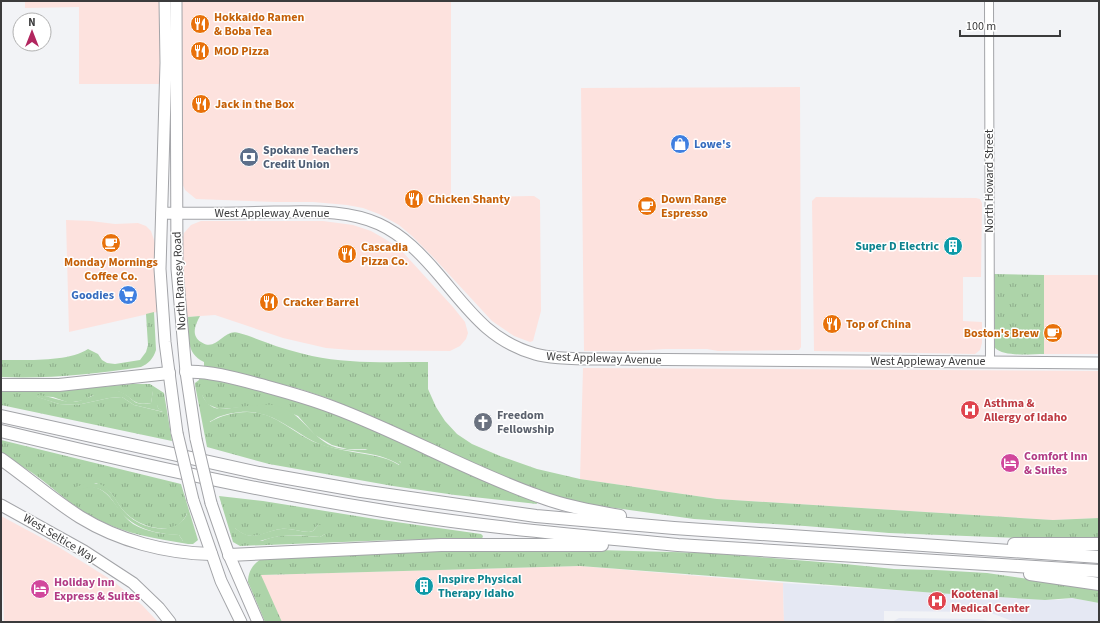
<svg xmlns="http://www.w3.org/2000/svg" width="1100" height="623" font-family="'Source Sans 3',sans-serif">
<defs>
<pattern id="grass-tufts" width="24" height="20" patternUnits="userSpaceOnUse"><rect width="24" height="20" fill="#add4a9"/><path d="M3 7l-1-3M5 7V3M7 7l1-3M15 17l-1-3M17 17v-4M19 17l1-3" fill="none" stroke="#8ead8b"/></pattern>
</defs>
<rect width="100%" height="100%" fill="#f2f3f6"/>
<g fill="#fde2de">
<polygon points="25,1 161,1 160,84 79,84 79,7 25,8"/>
<polygon points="180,1 451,1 451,200 473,197 530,196 534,196 540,200 541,311 533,341 530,342 514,336 492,321 433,257 412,236 399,225 379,214 363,208 347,205 313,202 276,202 196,199 185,190 181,180"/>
<polygon points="800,87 801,347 799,350 718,351 707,349 665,349 634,351 584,351 581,88"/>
<polygon points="816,197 976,198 980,199 982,203 981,277 963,277 963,321 982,322 982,343 980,350 975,354 814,351 812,201"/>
<polygon points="66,220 91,221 115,224 138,223 146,226 151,231 155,243 157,312 69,332"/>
<polygon points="201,221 323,221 353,225 371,231 385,239 399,248 453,307 465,322 468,333 466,339 460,346 450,351 351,350 326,348 283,338 215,315 186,317 184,288 183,238 184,233 191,225"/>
<rect x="1044" y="275" width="55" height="79"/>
<polygon points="583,368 1099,371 1099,518 1053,520 717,499 580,479"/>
<polygon points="1,516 57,546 113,581 142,605 158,622 4,622"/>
<polygon points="580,566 783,583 784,622 282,622 260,575"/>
</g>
<g fill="#e5e8f3">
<polygon points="783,583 1034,599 1058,600 1072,598 1099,603 1099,622 1015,622 991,613 979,612 884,611 884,622 784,622"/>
<polygon points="899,618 979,619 995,622 892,622"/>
</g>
<g fill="url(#grass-tufts)" fill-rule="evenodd">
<path d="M994 274 1044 275V354C1031 354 1004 357 995 348Z"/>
<path d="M154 312 156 350C153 359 149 363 141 367 94 374 48 379 1 377V360C24 360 69 362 88 349L98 354 102 360 107 363 115 364 140 360 146 352 148 345 146 314Z"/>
<path d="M200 316C196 324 190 335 201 342 217 353 223 328 239 333 248 335 256 339 265 342 280 348 296 352 312 356 349 364 390 362 428 362V389L436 407 445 421 457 434 472 444 500 456 537 469 580 479 717 499 1053 520 1099 518V541L889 533 805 526 694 519 565 501 522 485 430 444 371 416 327 398 300 389 262 379 204 366V362C185 353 189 335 188 317Z"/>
<path d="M199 377 282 395 315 405 536 501 537 504 455 495 393 486 269 464 207 447 195 385V383L199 380ZM202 395 207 404 219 409 272 405 298 416 315 435 332 445 347 449H365L401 462 399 465C385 456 369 455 353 452 341 450 328 447 317 443 296 435 280 417 258 413 242 410 224 414 210 422Z"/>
<path d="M132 384H150L164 393 172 441 1 405V391L78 389ZM117 391C132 395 132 407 151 403L153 391 158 408 163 412 134 405 122 397 109 398 77 405 59 404 38 397 37 396 53 397 67 402H73L85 400 91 396Z"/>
<path d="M1 440 181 484 198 540 193 544H188C157 539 125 534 97 519 76 509 60 494 42 480 29 470 15 462 1 453ZM96 483C100 485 106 488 109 491 114 496 117 503 122 509 133 522 151 530 169 528 178 527 184 521 187 513L183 541 179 535C164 534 146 532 133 524 117 513 109 483 86 487Z"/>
<path d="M219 496 263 501 375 519 481 534 483 536 482 539 393 540 240 546 233 542ZM318 525 325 534 320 537C301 536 280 533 262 541L235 532V528C252 544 264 531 281 529 291 528 300 532 309 532L313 531Z"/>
<path d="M521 548 709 553 845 564 894 569 936 570 987 573 1099 589V603L1072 598 1045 600 936 593 580 566 261 575 282 622H265L248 582C248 570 255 561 266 557Z"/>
</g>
<g fill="#add4a9">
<path d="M153 390H155L158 408 164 412 134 405 122 397 109 398 77 405 59 404 37 397 38 395C51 396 64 403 74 402 90 400 100 388 118 391 132 394 131 408 151 403Z"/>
<path d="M198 395H202C211 413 222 409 239 407 249 406 262 404 273 405 299 408 309 436 332 446 355 455 384 442 401 463L400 465C375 449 344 454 317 443 297 434 280 417 257 413 246 410 229 413 218 417 213 420 210 422 204 423Z"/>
<path d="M86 483C92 483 99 483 104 486 115 494 119 509 130 517 145 530 179 536 188 512L193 533V538L191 540 183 541 179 535C156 534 134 529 119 510 114 503 110 495 103 491 90 483 82 492 71 489Z"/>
<path d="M318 525H321L325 528V534L320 537C308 536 295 535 283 536 266 536 238 555 234 527 252 544 262 531 281 529 291 528 300 532 309 532L313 531Z"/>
</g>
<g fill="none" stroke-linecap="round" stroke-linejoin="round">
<g stroke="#a3a4a8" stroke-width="10">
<polyline id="minor" points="989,1 990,362"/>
</g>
<g stroke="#a3a4a8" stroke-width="13">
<g id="major">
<polyline points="165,1 166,63 160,269 165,342 177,433"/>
<polyline points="176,1 177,269 186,372 196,439"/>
<path d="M162 213C199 214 237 213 274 212 309 212 346 209 379 224 403 235 422 255 439 275 468 309 489 341 535 354 551 359 581 359 599 359L1099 363"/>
<polyline points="193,500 221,581 241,622"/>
<polyline points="211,503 229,555 258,622"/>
<polyline points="1,505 84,551 133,583 159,608 170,622"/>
</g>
</g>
<g stroke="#a3a4a8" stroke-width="14">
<g id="highway">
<path d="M186 372C209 370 245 381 268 387 290 393 311 399 332 407 402 433 467 471 538 496 564 506 592 511 620 516"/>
<polyline points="1,385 59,385 169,373"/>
<polyline points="1,416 259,473 361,491 536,516 674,528 1099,557"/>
<path d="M1 431C122 460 243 488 366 508 470 526 574 535 678 545L1099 571"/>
<path d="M1 459C28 478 53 500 80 517 119 541 166 553 211 554"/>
<polyline points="1014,544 1099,544"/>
<polyline points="229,555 441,545 602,545"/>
<polyline points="1030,574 1099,584"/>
</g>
</g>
<use href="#minor" stroke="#fff" stroke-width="8"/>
<use href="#major" stroke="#fff" stroke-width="11"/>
<use href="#highway" stroke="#fff" stroke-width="12"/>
<g stroke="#a3a4a8" stroke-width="13" stroke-linecap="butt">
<g id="major-bridge">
<polyline points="177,433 193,500"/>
<polyline points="196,439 211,503"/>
</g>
</g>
<use href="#major-bridge" stroke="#fff" stroke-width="11"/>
</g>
<defs>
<g id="restaurant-disc" transform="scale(1)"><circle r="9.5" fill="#e8710a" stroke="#fff"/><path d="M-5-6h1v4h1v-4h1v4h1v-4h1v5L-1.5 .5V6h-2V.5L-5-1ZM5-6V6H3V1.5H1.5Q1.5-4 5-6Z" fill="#fff"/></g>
<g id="shop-disc" transform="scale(1)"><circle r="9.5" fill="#3f7fe0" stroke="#fff"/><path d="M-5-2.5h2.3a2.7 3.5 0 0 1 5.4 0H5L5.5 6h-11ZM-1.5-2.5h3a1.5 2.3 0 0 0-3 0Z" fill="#fff"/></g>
<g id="bank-disc" transform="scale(1)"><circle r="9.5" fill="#5c6f8a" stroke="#fff"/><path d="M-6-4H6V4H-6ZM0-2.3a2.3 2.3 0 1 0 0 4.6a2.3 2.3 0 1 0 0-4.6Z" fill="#fff"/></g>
<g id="cafe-disc" transform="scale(1)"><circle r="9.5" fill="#e8710a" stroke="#fff"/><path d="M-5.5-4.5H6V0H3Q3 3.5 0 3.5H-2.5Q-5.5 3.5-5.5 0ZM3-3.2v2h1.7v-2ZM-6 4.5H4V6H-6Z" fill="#fff"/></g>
<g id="building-disc" transform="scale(1)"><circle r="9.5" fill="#0f9aa8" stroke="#fff"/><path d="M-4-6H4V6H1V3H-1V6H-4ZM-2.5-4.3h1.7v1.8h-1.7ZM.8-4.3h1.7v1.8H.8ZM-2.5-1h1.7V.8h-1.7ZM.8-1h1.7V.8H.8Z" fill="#fff"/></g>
<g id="supermarket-disc" transform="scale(1)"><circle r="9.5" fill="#3f7fe0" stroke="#fff"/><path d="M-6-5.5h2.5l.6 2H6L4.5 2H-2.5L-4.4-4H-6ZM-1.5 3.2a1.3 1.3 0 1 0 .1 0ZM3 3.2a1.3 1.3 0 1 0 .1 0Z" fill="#fff"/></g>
<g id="hospital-disc" transform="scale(1)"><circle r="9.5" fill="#e0444e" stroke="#fff"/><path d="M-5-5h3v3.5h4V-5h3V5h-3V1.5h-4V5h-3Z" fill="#fff"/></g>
<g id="church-disc" transform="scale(1)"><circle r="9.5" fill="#6b7280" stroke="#fff"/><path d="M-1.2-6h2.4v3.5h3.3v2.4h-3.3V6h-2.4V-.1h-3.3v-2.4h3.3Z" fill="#fff"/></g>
<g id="hotel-disc" transform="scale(1)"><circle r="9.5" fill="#d1479c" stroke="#fff"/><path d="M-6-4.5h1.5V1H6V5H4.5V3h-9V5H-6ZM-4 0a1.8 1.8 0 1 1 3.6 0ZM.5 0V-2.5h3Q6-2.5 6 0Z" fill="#fff"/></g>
</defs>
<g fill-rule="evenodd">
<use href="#restaurant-disc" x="200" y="24"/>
<use href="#restaurant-disc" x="200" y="51"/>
<use href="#restaurant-disc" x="201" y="104"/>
<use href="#shop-disc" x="680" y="144"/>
<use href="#bank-disc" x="249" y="157"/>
<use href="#restaurant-disc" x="414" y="199"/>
<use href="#cafe-disc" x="647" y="206"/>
<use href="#cafe-disc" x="111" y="243"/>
<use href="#building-disc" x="953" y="246"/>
<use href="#restaurant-disc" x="347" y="254"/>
<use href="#supermarket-disc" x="128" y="295"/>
<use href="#restaurant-disc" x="269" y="302"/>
<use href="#restaurant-disc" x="832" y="324"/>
<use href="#cafe-disc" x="1053" y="333"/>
<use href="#hospital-disc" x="970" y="410"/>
<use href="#church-disc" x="483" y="422"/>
<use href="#hotel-disc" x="1010" y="463"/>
<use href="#building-disc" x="424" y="586"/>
<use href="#hotel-disc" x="40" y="589"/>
<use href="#hospital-disc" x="937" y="601"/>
</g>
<g text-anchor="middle" stroke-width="3" stroke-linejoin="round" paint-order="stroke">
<g font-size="12" font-weight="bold" fill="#c56008" stroke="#fff" text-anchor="start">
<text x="214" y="21">Hokkaido Ramen<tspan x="214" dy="14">&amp; Boba Tea</tspan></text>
<text x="214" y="55">MOD Pizza</text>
<text x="215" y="108">Jack in the Box</text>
<text x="428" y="203">Chicken Shanty</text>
<text x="661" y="203">Down Range<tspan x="661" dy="14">Espresso</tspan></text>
<text x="361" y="251">Cascadia<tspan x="361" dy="14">Pizza Co.</tspan></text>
<text x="111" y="266" text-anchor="middle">Monday Mornings<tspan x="111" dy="14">Coffee Co.</tspan></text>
<text x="283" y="306">Cracker Barrel</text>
<text x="846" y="328">Top of China</text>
<text x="1039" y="337" text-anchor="end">Boston's Brew</text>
</g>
<g font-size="12" font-weight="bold" fill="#366cbe" stroke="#fff" text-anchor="start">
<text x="694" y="148">Lowe's</text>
<text x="114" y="299" text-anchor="end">Goodies</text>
</g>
<g font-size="12" font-weight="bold" fill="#4e5e75" stroke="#fff" text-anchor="start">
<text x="263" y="154">Spokane Teachers<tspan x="263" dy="14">Credit Union</tspan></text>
</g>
<g font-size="12" fill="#3b3b3c" stroke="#fff">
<text transform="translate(989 181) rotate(-90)" y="4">North Howard Street</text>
<text x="272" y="217">West Appleway Avenue</text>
<text transform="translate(179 281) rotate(-93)" y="4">North Ramsey Road</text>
<text transform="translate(604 358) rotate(2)" y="4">West Appleway Avenue</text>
<text x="928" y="365">West Appleway Avenue</text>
<text transform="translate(60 538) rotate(31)" y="4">West Seltice Way</text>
</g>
<g font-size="12" font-weight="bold" fill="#0d838f" stroke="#fff" text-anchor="end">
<text x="939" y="250">Super D Electric</text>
<text x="438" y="583" text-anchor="start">Inspire Physical<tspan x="438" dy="14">Therapy Idaho</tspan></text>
</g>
<g font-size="12" font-weight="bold" fill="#be3a42" stroke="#fff" text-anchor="start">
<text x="984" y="407">Asthma &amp;<tspan x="984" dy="14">Allergy of Idaho</tspan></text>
<text x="951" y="598">Kootenai<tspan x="951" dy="14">Medical Center</tspan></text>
</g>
<g font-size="12" font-weight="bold" fill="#5b616d" stroke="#fff" text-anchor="start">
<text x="497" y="419">Freedom<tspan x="497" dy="14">Fellowship</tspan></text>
</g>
<g font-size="12" font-weight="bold" fill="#b23c85" stroke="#fff" text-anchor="start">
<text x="1024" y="460">Comfort Inn<tspan x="1024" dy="14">&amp; Suites</tspan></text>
<text x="54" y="586">Holiday Inn<tspan x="54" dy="14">Express &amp; Suites</tspan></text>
</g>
</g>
<rect width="1100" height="623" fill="none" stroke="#3b3b3c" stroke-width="4"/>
<g transform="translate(32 32)"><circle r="19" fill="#ffffff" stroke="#b1b1b1"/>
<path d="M0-3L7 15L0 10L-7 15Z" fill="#b2265f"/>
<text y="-6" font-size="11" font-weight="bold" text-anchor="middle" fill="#3b3b3c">N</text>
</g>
<path d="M960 30v6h100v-6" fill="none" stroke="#3b3b3c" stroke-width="2"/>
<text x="966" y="30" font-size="12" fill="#3b3b3c" stroke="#ffffff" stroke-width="3" paint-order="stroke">100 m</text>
</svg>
